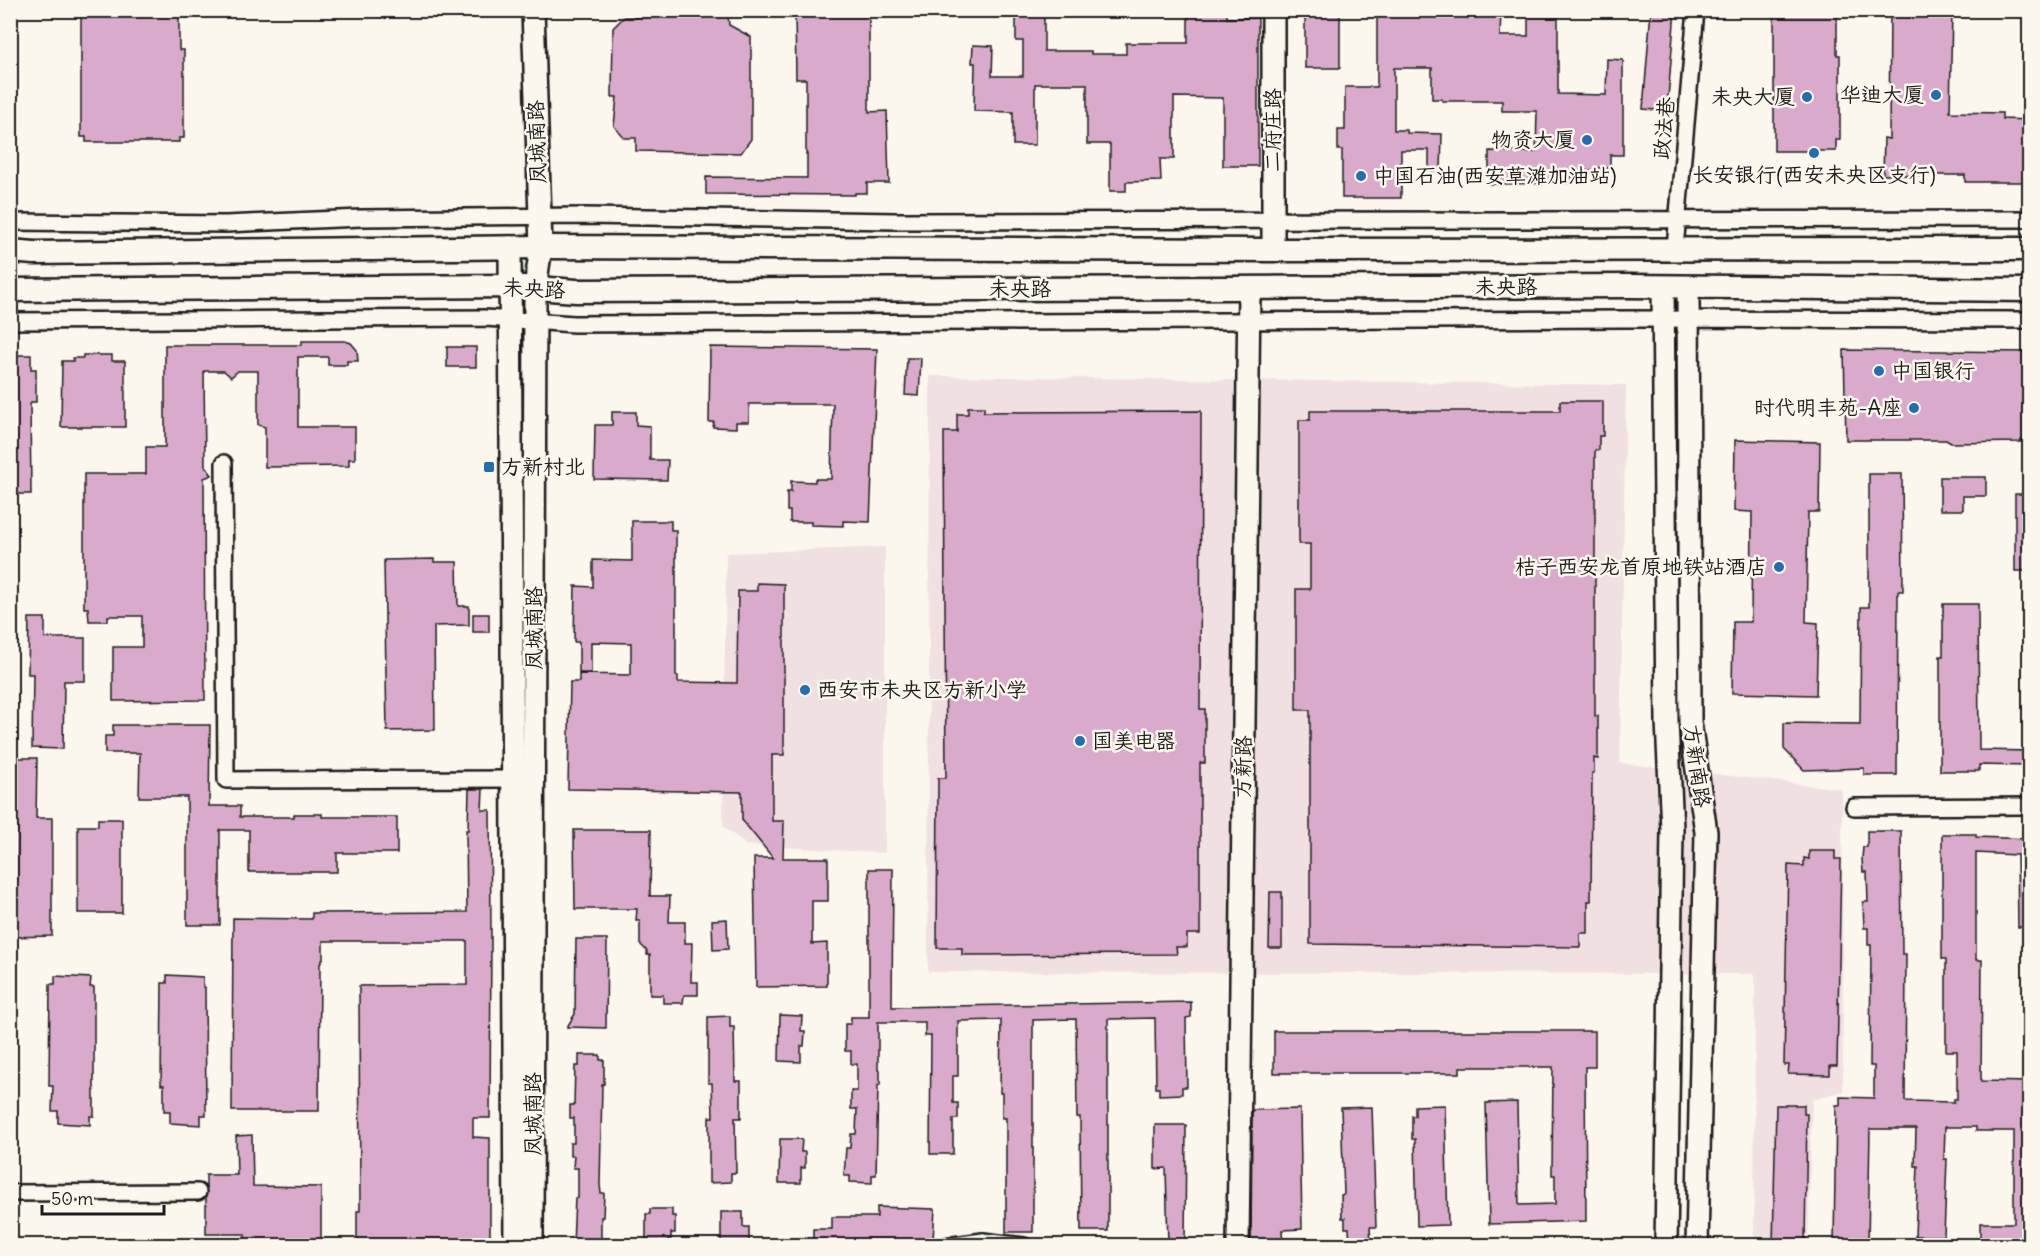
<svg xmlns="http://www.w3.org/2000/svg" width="2040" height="1256" font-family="Delius,'LXGW WenKai TC',sans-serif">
<rect width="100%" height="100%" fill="#fbf7ec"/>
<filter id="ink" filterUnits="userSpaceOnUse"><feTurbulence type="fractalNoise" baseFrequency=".0167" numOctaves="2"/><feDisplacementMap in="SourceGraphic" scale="12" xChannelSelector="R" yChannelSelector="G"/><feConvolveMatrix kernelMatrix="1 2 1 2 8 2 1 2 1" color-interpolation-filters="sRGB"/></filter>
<g filter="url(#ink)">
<g fill="#f1e0e2">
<polygon points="930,376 1626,385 1620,763 1842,789 1843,1091 1812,1100 1808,1245 1754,1245 1755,974 928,972"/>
<polygon points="885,547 885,853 746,845 723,826 726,553"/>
</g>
<g fill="#d9aacc" stroke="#1c1c1c" stroke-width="1.5">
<polygon points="81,10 179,10 179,50 184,50 184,138 179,138 179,142 86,142 86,137 81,137"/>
<polygon points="795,10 865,10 865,15 869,15 869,112 887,111 889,183 867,183 867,193 855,193 855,195 706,194 706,177 807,178 807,154 806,154 806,79 796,79"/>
<polygon points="1016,10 1044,10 1044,51 1091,51 1091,54 1126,54 1126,43 1188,43 1188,10 1227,10 1227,18 1258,18 1258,166 1223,166 1223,98 1174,97 1174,159 1160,159 1161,181 1126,182 1126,191 1110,191 1110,144 1087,144 1087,84 1035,84 1035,145 1013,145 1013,112 974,111 975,63 972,63 973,45 993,46 992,76 1023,76 1023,41 1016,41"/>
<rect x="1305" y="10" width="35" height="58"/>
<polygon points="1377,10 1501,10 1500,36 1528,36 1528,10 1558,10 1558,94 1606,95 1607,59 1623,60 1623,155 1610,155 1610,168 1598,168 1598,171 1572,171 1572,183 1489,184 1489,151 1536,152 1537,111 1502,111 1502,101 1442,101 1442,99 1432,99 1432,68 1394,68 1394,130 1407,130 1407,133 1442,134 1441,171 1429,171 1429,150 1401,150 1401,198 1342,198 1342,150 1338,150 1338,130 1345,130 1345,87 1377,87"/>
<polygon points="1651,10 1675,10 1667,111 1643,109"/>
<polygon points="1774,10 1837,10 1837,55 1840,55 1840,140 1836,140 1836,151 1774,151"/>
<polygon points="1890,10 1952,10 1950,112 2002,113 2002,119 2030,120 2030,182 1965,182 1965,175 1883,175 1884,138 1889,139"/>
<polygon points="728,16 729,25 751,37 751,139 741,153 636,151 636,138 624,138 614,126 617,97 612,97 613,28 624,17"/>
<polygon points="302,341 345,341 351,343 357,350 358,361 347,361 347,365 328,365 328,357 298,357 298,427 355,427 355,459 349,459 349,466 265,467 265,427 258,425 258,371 238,371 231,377 224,371 204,371 205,466 212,475 204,478 205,700 113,701 113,647 142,647 142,616 108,616 108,621 89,621 88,608 84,608 84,474 146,474 146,447 165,447 165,345 302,345"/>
<rect x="447" y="347" width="29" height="20"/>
<polygon points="710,347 877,349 870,522 843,521 843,526 811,525 811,522 790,522 790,511 787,511 787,492 791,492 791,481 815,482 815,479 831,479 833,404 749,404 749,422 736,422 736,428 713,427 714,422 709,422"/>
<polygon points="1844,350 2030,352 2030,440 2021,440 2021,442 1951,443 1946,440 1846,440"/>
<polygon points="10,355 31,355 31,369 36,369 36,402 31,402 30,405 31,494 10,494"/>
<polygon points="83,355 112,355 112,361 125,361 125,427 61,427 62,361 73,361 73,358 83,358"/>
<polygon points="907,358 921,358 919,396 905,395"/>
<polygon points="1560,401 1603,401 1603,436 1599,436 1599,450 1595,450 1595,716 1598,716 1598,759 1594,758 1594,773 1592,773 1591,901 1588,901 1588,933 1580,933 1580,947 1310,944 1310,710 1296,710 1296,589 1310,589 1310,544 1299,544 1299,420 1310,420 1310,411 1560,411"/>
<polygon points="968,407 984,407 984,412 1201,411 1200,709 1205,709 1205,763 1200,763 1200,934 1187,934 1187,947 1176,947 1177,954 962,955 962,948 937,948 938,778 946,778 944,432 957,432 957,414 968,414"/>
<polygon points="612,412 636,412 636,425 650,426 650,460 668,460 667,480 594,479 595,425 612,425"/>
<polygon points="1735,440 1820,442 1819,512 1808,512 1806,622 1818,623 1816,695 1732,693 1733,622 1751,622 1752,512 1734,511"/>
<polygon points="1869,474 1902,474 1903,591 1898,591 1897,775 1864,775 1864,768 1804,770 1784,749 1784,723 1860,724 1861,607 1869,607"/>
<polygon points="1940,477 1986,477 1986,496 1963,496 1963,510 1940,510"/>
<rect x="2015" y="494" width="15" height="77"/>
<polygon points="632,521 671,521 671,530 676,530 676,676 678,676 678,682 737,683 738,591 757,591 757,583 784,584 784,755 772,755 772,821 784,821 783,858 828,858 828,901 812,901 812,944 827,943 827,986 756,987 754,858 773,858 742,820 742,792 568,789 570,682 579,682 579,674 631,675 631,643 591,642 591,673 579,673 579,642 574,642 575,586 593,587 593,560 632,561"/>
<polygon points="434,559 434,562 457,562 458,606 469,606 469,625 434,626 435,730 387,731 384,560"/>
<polygon points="1943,604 1978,604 1979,750 2030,751 2030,766 1979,765 1979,771 1940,771 1940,656 1943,656"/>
<rect x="473" y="614" width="16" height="18"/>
<polygon points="29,618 45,618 45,638 85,638 85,681 64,681 63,749 32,748 33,674 28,674"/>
<polygon points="113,725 210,725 209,806 240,806 240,817 294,817 294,814 322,814 322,817 397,817 397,853 337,853 337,872 249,872 249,830 220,830 220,925 187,925 187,797 139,797 140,753 105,753 105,736 113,736"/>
<polygon points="16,758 37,758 36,818 52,818 52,936 10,937 10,818 15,818"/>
<polygon points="469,789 483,789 482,810 490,810 491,936 490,1118 473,1118 473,1137 490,1138 490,1245 357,1245 357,1211 360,1211 359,986 467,985 467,941 323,941 323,959 320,964 319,1111 232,1111 233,918 312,919 312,913 467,912 466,830 468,830"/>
<polygon points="98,819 122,819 122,913 78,913 78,826 98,826"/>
<polygon points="574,830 651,830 650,896 670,896 669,922 685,922 685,943 692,943 691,982 698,982 698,995 684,995 683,1003 663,1003 663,995 650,995 650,955 647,955 647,951 640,944 640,921 636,921 637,909 575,909"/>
<polygon points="1867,831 1901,831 1902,954 1906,954 1905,1101 1954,1102 1954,1099 1957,1099 1957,1051 1946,1051 1946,959 1942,959 1942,834 1976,834 1976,837 2030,839 2030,927 2018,927 2017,855 1976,853 1976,960 1982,960 1981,1081 2030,1082 2030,1245 1980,1245 1980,1223 2014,1223 2014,1131 1976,1131 1976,1127 1945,1127 1944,1159 1947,1159 1944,1236 1915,1236 1918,1166 1915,1166 1916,1129 1870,1129 1868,1245 1834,1245 1836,1105 1840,1105 1840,1097 1874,1098 1874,1066 1870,1066 1871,945 1868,945 1868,928 1864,928 1863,902 1868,902 1867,872 1863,872 1862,859 1863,847 1867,847"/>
<polygon points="1809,851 1835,851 1835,859 1841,859 1837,1066 1830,1066 1830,1075 1788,1074 1789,1065 1784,1065 1788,865 1804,866 1804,858 1809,859"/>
<polygon points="869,869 893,869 892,1007 1191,1002 1191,1017 1186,1018 1187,1087 1182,1087 1182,1094 1159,1095 1159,1088 1156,1088 1155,1018 1108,1019 1108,1231 1081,1231 1080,1117 1077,1117 1076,1019 1033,1020 1033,1232 1006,1232 1006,1118 1002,1118 1002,1093 1000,1093 1001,1020 958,1021 958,1076 953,1076 953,1103 958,1103 958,1119 953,1119 953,1154 930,1154 931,1036 925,1036 925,1022 878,1022 878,1070 880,1070 880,1085 878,1085 876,1175 872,1175 872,1183 850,1182 850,1176 844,1176 846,1148 850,1148 851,1134 856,1134 857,1109 851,1109 851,1091 857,1091 857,1064 851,1064 851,1051 845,1051 845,1024 851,1024 851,1017 869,1017"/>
<polygon points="1270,892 1282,892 1282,948 1269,948"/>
<polygon points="727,919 728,949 713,950 712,920"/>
<polygon points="576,939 607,939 606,1028 567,1027 575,1014"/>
<polygon points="167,975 203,977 203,987 205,987 206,1115 201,1115 201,1125 170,1123 170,1111 164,1111 164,1085 161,1085 162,983 167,983"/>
<polygon points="55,976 91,978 90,987 94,987 94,1116 90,1116 90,1125 58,1123 58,1111 52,1111 53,1086 49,1086 50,984 55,984"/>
<polygon points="780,1015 802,1016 801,1031 805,1031 804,1046 801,1046 801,1062 779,1061"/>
<polygon points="730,1016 730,1027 734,1027 735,1081 741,1081 741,1118 735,1118 736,1173 731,1173 731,1182 709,1183 709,1117 713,1117 712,1083 708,1083 708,1017"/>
<polygon points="1274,1031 1595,1031 1595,1067 1585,1067 1586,1221 1489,1224 1486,1103 1517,1102 1519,1205 1555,1204 1555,1175 1552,1175 1553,1067 1460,1067 1460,1073 1274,1073"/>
<polygon points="579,1055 600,1055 600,1060 604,1060 604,1084 602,1084 600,1185 601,1193 604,1193 603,1217 601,1217 601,1241 597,1241 597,1245 573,1245 575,1198 578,1198 578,1168 573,1168 574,1156 570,1156 570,1143 574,1143 574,1118 570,1118 570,1105 574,1105 575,1066 579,1066"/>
<polygon points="1445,1105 1448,1225 1417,1226 1415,1139 1412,1139 1412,1116 1415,1116 1415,1106"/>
<polygon points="1776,1105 1804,1105 1804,1114 1807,1114 1805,1240 1801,1240 1801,1245 1773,1245"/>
<polygon points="1372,1107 1376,1227 1370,1227 1371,1245 1350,1245 1349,1228 1345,1228 1345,1218 1342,1218 1341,1195 1344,1194 1341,1108"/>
<polygon points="1300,1109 1302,1229 1282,1230 1283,1245 1251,1245 1252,1110"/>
<polygon points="1155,1125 1186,1125 1185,1245 1168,1245 1166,1168 1155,1169"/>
<polygon points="252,1135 253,1186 321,1187 321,1245 245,1245 245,1234 206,1234 206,1175 237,1175 236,1136"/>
<polygon points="780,1139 802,1139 801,1152 805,1152 805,1168 801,1168 801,1183 779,1183"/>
<polygon points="877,1207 935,1209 933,1240 919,1240 919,1245 813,1245 813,1229 832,1229 832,1217 877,1217"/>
<polygon points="650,1209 672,1209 672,1216 675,1216 675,1233 671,1233 671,1239 668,1239 667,1245 646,1245 646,1214 650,1214"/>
<polygon points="721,1212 743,1212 743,1227 749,1227 749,1242 743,1242 743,1245 721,1245"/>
</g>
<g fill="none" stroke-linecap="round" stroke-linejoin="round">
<g stroke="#1c1c1c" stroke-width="20">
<g id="street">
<polyline points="10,222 226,224 361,218 585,216 896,221 2030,219"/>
<polyline points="1675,248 1696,10"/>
<polyline points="10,321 485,318 574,324 1629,319 2030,320"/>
<polyline points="224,463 226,780 513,779"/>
<polyline points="1854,807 2030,806"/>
<polyline points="10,1193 198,1192"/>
<polyline points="983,1241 1024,1246"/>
<polyline points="946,1246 983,1241 983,1246"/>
</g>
</g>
<g stroke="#1c1c1c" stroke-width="26">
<g id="secondary">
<polyline points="1273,10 1273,250"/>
<polyline points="510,247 515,1246"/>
<polyline points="1663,287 1667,721 1672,829 1666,1246"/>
<polyline points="1688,287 1690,722 1706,832 1697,1246"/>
<polyline points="532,1246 535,288 541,247 533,10"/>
<polyline points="1238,1246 1249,288"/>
</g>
</g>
<g stroke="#1c1c1c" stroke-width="27">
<g id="primary">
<polyline points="10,251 34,253 541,247 1273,250 2030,249"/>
<polyline points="10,290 510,286 576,291 1628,286 2030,290"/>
</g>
</g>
<use href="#street" stroke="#fbf7ec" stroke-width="15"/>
<use href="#secondary" stroke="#fbf7ec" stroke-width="21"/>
<use href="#primary" stroke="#fbf7ec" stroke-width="22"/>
</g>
</g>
<g fill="#1f6fb2" stroke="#fbf7ec" stroke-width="2">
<circle cx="1936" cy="95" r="6"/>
<circle cx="1807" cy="97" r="6"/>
<circle cx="1587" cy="140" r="6"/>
<circle cx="1814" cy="153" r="6"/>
<circle cx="1361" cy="176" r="6"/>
<circle cx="1879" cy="371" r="6"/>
<circle cx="1914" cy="408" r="6"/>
<rect x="483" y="461" width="12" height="12" rx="3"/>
<circle cx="1779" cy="567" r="6"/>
<circle cx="805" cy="690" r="6"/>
<circle cx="1080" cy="741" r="6"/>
</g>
<g text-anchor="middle" stroke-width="5" stroke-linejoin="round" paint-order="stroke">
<g font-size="21" fill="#1c1c1c" stroke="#fbf7ec" text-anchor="end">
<text x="1924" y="102">华迪大厦</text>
<text x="1795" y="104">未央大厦</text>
<text x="1575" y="147">物资大厦</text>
<text x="1814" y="182" text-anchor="middle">长安银行(西安未央区支行)</text>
<text x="1373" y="183" text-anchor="start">中国石油(西安草滩加油站)</text>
<text x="1891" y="378" text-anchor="start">中国银行</text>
<text x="1902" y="415">时代明丰苑-A座</text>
<text x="501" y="474" text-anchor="start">方新村北</text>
<text x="1767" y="574">桔子西安龙首原地铁站酒店</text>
<text x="817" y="697" text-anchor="start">西安市未央区方新小学</text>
<text x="1092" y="748" text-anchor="start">国美电器</text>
</g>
<g font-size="21" fill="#1c1c1c" stroke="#fbf7ec">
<text transform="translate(1664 128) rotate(-85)" y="7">政法巷</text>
<text transform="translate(1273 130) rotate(-90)" y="7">二府庄路</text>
<text transform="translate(537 142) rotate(-92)" y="7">凤城南路</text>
<text x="1506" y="294">未央路</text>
<text transform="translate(534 289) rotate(3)" y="7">未央路</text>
<text x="1020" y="296">未央路</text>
<text transform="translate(534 628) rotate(-90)" y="7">凤城南路</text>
<text transform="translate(1697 766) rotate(82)" y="7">方新南路</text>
<text transform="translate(1243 767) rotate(-89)" y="7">方新路</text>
<text transform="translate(533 1114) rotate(-90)" y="7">凤城南路</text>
</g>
</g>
<rect width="2040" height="1256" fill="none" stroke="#fbf7ec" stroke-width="36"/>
<rect x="18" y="18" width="2004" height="1220" fill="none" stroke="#1c1c1c" stroke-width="2" filter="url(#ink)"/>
<path d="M42 1205v9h122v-9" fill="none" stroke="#1c1c1c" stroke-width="3"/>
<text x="51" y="1205" font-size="18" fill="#1c1c1c" stroke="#fbf7ec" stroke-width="4.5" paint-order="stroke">50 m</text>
</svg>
